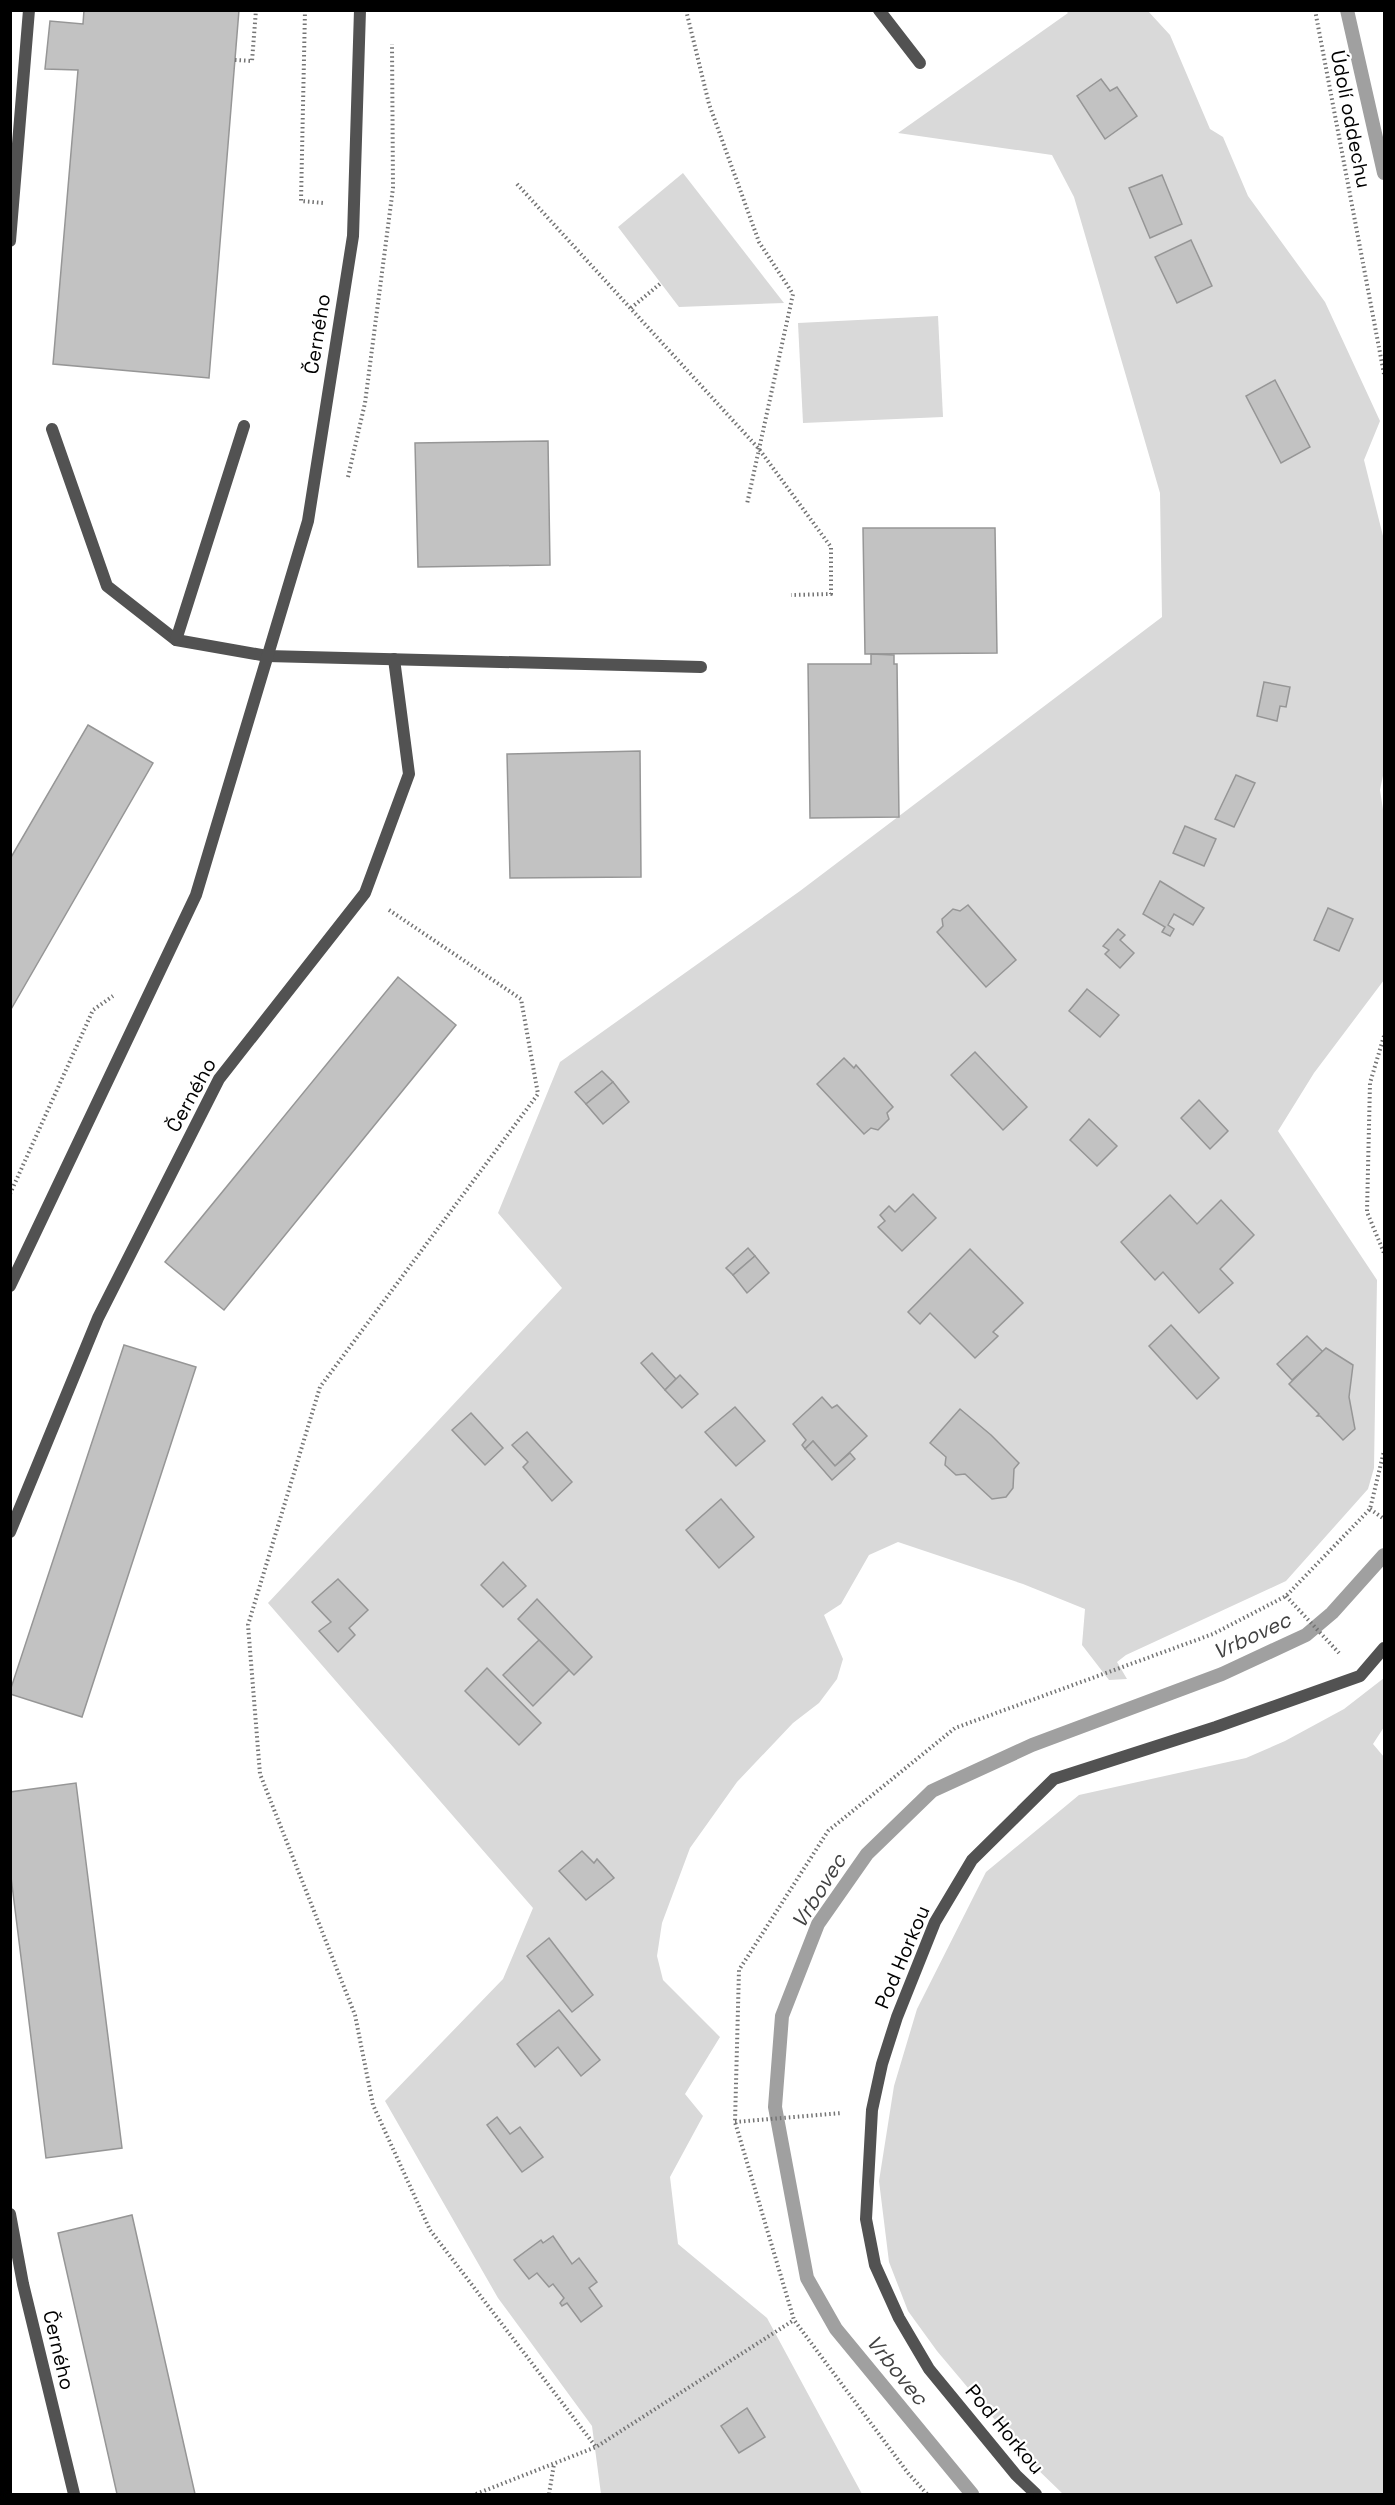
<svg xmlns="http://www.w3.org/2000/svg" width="1395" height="2505" font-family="'Space Grotesk',sans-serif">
<rect width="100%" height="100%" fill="#fff"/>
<g fill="#d9d9d9">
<polygon points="1066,11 1148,11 1170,35 1210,129 1223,137 1248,196 1325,302 1380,421 1364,460 1384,540 1384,771 1380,790 1384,816 1384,980 1314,1073 1278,1131 1377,1280 1374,1468 1368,1489 1286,1581 1126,1655 1117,1662 1127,1679 1109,1680 1082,1645 1085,1609 1023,1584 898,1542 869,1555 841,1604 824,1615 843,1659 837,1679 819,1703 793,1723 737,1782 690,1848 662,1923 657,1956 663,1980 720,2037 685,2094 703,2116 670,2177 678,2244 767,2318 862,2494 601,2494 592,2426 498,2298 385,2101 503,1979 533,1908 268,1603 562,1288 498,1213 560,1062 800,891 1162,617 1160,493 1074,197 1052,155 898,133 1068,13"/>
<polygon points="683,173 784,303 679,307 618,227"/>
<polygon points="938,316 943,417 803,423 798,323"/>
<polygon points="1384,1678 1384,1727 1373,1744 1384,1757 1384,2494 1063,2494 1033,2465 937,2351 908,2311 889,2262 879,2181 894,2086 917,2009 986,1872 1079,1795 1246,1758 1285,1741 1344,1709"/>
</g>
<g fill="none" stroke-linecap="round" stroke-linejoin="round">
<g stroke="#a0a0a0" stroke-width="14">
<polyline points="1347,10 1384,173"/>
<polyline points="972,2494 836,2329 807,2278 775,2107 782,2016 818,1924 867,1854 932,1791 1032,1745 1222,1674 1306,1635 1332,1613 1384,1555"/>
</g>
</g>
<g fill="#c2c2c2" stroke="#969696" stroke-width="1.5">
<polygon points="84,10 239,10 209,378 53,364 78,70 45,69 50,21 83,24"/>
<polygon points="1101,79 1110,91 1117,87 1137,116 1105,139 1077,96"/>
<polygon points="1162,175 1182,224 1150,238 1129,188"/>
<polygon points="1191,240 1212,286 1177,303 1155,257"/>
<polygon points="1275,380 1310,447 1281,463 1246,396"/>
<polygon points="548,441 550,565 418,567 415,443"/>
<polygon points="863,528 995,528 997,653 865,654"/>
<polygon points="871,654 894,655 894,664 897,664 899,817 810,818 808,664 871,664"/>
<polygon points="1264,682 1290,687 1286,707 1280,706 1277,721 1257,716"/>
<polygon points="88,725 153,763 10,1011 10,859"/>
<polygon points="640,751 641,877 510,878 507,754"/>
<polygon points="1236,775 1255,783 1234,827 1215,819"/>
<polygon points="1185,826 1216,839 1204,866 1173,853"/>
<polygon points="1160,881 1204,908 1193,925 1174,914 1168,925 1174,929 1170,936 1162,932 1165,927 1143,914"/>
<polygon points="968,905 1016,960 986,987 937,932 943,926 942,919 953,909 960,911"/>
<polygon points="1328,908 1353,919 1339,951 1314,940"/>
<polygon points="1118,929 1125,935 1120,940 1134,953 1120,968 1105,954 1109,950 1103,946"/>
<polygon points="398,977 456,1025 224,1310 165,1262"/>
<polygon points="1087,989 1119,1015 1100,1037 1069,1011"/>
<polygon points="975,1052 1027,1107 1003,1130 951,1075"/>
<polygon points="844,1058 854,1068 856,1065 893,1107 887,1113 889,1119 878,1130 871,1128 864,1134 817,1084"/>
<polygon points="602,1071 613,1082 586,1104 575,1092"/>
<polygon points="613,1082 629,1102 603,1124 586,1104"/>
<polygon points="1199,1100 1228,1131 1210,1149 1181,1118"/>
<polygon points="1089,1119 1117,1146 1097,1166 1070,1140"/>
<polygon points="913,1194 936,1218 902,1251 878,1227 885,1221 880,1215 889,1206 895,1212"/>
<polygon points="1170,1195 1197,1224 1221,1200 1254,1235 1220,1269 1233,1283 1199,1313 1163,1272 1155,1280 1121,1242"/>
<polygon points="748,1248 755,1256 733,1275 726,1268"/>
<polygon points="970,1249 1023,1303 993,1332 998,1336 975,1358 930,1313 920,1324 908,1312"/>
<polygon points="755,1256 769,1273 747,1293 733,1275"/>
<polygon points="1171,1325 1219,1378 1197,1399 1149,1346"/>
<polygon points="1307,1336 1323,1352 1292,1380 1277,1364"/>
<polygon points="124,1345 196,1367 82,1717 10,1694 10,1691"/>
<polygon points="1326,1348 1353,1365 1349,1397 1355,1429 1343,1440 1320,1416 1317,1416 1319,1414 1289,1384"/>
<polygon points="652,1353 676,1379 665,1390 641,1363"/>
<polygon points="680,1375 698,1394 682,1408 665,1390"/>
<polygon points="822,1397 832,1408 837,1405 867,1436 835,1466 813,1441 805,1449 802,1445 806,1440 793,1424"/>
<polygon points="735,1407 765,1441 736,1466 705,1432"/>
<polygon points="960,1409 991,1435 1019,1463 1014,1469 1013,1488 1006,1497 992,1499 965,1474 956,1475 945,1465 946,1457 930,1443"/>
<polygon points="471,1413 503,1448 485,1465 452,1430"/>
<polygon points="527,1432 572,1482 552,1501 523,1467 528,1462 512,1445"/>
<polygon points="813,1441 835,1466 850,1453 855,1459 832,1480 805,1449"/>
<polygon points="721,1499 754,1537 719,1568 686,1530"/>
<polygon points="503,1562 526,1586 503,1607 481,1585"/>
<polygon points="338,1579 368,1610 349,1628 355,1635 338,1652 319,1631 331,1622 312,1602"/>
<polygon points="537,1599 592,1657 574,1675 518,1619"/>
<polygon points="539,1640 569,1670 533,1706 503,1675"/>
<polygon points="487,1668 541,1723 519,1745 465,1691"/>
<polygon points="76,1783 122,2148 46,2158 10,1869 10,1792"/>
<polygon points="582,1851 594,1863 597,1859 614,1878 586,1900 559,1871"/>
<polygon points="549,1938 593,1995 572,2012 527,1956"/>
<polygon points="559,2010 600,2060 581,2076 558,2047 535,2067 517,2044"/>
<polygon points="497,2117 510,2134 520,2127 543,2157 522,2172 487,2125"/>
<polygon points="132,2215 195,2494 117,2494 58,2233"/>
<polygon points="553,2236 572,2264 579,2258 597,2282 589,2288 602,2306 581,2322 567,2303 562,2306 560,2303 564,2298 553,2284 549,2287 537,2273 529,2279 514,2260 541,2240 543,2243"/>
<polygon points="747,2408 765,2437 739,2453 721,2426"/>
</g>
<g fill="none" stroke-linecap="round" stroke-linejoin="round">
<g stroke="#747474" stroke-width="4" stroke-dasharray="1.5 3" stroke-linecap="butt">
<polyline points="305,10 301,201 324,203"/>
<polyline points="686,10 709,104 759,242 793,294 747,504"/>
<polyline points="1315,10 1384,374"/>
<polyline points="235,60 252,61 256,10"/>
<polyline points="517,184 759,449 831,547 831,594 791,595"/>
<polyline points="631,308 661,283"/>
<polyline points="348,477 365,403 393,188 392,44"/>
<polyline points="389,910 521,999 538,1094 320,1387 248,1625 260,1774 355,2015 373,2105 430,2230 596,2447"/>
<polyline points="1384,1036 1370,1083 1367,1212 1384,1253"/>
<polyline points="10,1194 93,1010 113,996"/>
<polyline points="1370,1509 1384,1519"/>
<polyline points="1286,1596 1339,1653"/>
<polyline points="735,2122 842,2113"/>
<polyline points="476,2494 596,2447 794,2320"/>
<polyline points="549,2494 554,2464"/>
<polyline points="927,2494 908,2473 794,2320 735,2122 739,1970 828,1831 955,1728 1213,1634 1286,1596 1370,1509 1384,1451"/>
</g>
<g stroke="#525252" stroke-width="12">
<polyline points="879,10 920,63"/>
<polyline points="10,241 29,10"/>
<polyline points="52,429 107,586 176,640 267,656 701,667"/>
<polyline points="176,640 244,426"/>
<polyline points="10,1532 98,1318 219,1079 365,893 409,774 394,659"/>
<polyline points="10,2214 23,2284 74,2494"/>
<polyline points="1036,2494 1016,2475 929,2369 899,2318 875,2265 866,2219 872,2110 882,2064 897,2017 935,1922 972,1860 1054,1779 1216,1727 1360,1676 1384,1648"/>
</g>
<polyline stroke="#525252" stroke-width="12" points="10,1286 196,895 308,521 353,236 360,10"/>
</g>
<g text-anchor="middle" stroke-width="4.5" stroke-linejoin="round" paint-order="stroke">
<g font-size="20" fill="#000" stroke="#fff">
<text transform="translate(1351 119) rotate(79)" y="7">Údolí oddechu</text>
<text transform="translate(317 334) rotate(-81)" y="7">Černého</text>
<text transform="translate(191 1095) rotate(-61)" y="7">Černého</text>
<text transform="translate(902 1957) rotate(-67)" y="7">Pod Horkou</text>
<text transform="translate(59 2350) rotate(77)" y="7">Černého</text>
<text transform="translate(1005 2429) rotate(50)" y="7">Pod Horkou</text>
</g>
<g font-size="21" font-style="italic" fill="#414141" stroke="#fff">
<text transform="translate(1252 1636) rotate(-25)" y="7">Vrbovec</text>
<text transform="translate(819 1891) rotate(-58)" y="7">Vrbovec</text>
<text transform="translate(897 2370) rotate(51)" y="7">Vrbovec</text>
</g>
</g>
<rect width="1395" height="2505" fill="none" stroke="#000000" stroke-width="24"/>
</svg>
